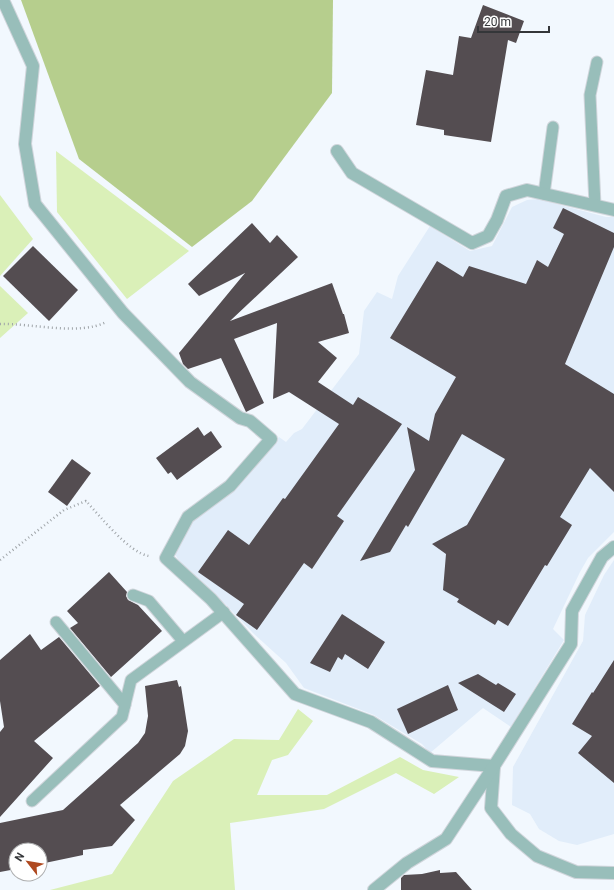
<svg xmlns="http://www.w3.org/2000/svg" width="614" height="890" font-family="Roboto,sans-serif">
<rect width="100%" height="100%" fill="#f2f8fe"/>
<g fill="#e1edfa">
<polygon points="538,199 606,217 614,217 614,532 588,558 580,572 553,629 564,640 511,727 483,708 430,753 422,744 374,715 304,688 286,663 253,633 226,605 180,563 175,554 178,544 191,522 237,486 279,437 286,442 294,433 302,429 359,354 364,311 377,292 392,299 398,276 430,226 470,251 492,246 512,207 527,200"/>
<polygon points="614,560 614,834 577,845 559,841 539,829 530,814 512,805 513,767 583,641 585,615 604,575"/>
</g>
<g fill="#daf0b8">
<polygon points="56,151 189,251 127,299 57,212"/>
<polygon points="0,195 33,239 0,276"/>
<polygon points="0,286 28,313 0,338"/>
<polygon points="298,709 313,721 288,755 272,760 257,795 327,795 400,757 423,770 459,777 434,794 396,773 324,809 230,823 235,890 50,890 112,874 173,781 234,739 279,740"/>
</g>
<polygon fill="#b6ce8d" points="21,0 333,0 332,93 252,201 192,247 79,159"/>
<g fill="#544d51">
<polygon points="483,5 524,21 516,43 508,40 491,142 444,135 444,130 416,125 426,70 453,75 459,36 471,38"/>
<polygon points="563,208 614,233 614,247 565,364 614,394 614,492 590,468 560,517 572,525 547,566 545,565 508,626 498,620 495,625 457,602 459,599 443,590 446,554 432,544 467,525 505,459 462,434 408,527 406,525 390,552 360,561 415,470 407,427 429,441 435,414 456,377 390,338 437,261 463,277 469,266 526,284 537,260 548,267 564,234 553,228"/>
<polygon points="252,223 270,243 277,235 298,257 230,321 332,283 343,314 344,314 349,333 318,342 337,358 318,382 353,405 358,397 402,424 337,516 344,521 312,569 304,563 257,630 236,615 244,604 198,572 228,530 249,545 283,498 285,499 339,424 289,392 273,399 277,323 234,339 264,403 246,412 221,358 188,369 183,364 179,353 245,273 199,296 188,284"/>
<polygon points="33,246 78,290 49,321 3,276"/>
<polygon points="198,427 204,436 211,431 222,447 177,480 171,472 168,474 156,458"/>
<polygon points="72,459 91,473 67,506 48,492"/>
<polygon points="109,572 127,592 126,596 128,600 138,605 162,631 111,677 70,628 78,623 67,611"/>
<polygon points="342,614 385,642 368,669 345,654 342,660 338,657 330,672 310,663"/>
<polygon points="30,634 41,650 59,637 100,686 34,741 53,758 0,817 0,732 4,727 0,701 0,660"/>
<polygon points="614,660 614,783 578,753 592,736 572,724 592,692 593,693"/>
<polygon points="478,674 496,685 498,683 516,694 504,712 458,683"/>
<polygon points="177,680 179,687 181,686 188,731 185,746 180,754 120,805 135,820 112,846 83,850 83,855 40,864 40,850 16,850 16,869 0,872 0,823 63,810 138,743 145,733 148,716 145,686"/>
<polygon points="448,685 458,710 408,734 397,709"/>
<polygon points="440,870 440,873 456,872 472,890 401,890 401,878 404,875 422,874"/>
</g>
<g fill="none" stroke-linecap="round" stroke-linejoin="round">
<g stroke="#d0d5db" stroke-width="13">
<g id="service">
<polyline points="544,194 553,127"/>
<polyline points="595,205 590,95 597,62"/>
<polyline points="133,595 149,601 183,641"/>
<polyline points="56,622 125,705"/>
<polyline points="32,801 122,717 131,680 224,612"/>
</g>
</g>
<g stroke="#d0d5db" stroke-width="14">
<g id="minor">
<polyline points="3,0 33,66 25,144 35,204 123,313 190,382 240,418 250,421 271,439 230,486 188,517 166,558 211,599 295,694 371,722 432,761 494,766"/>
<polyline points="337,151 352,173 472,243 488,236 497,220 506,196 527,190 614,210"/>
<polyline points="494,767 491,808 511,834 537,856 576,872 614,873"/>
<polyline points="374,890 407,863 446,839 494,766 571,644 572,611 602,557 614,547"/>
</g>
</g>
<g stroke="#9fa4a8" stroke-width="2.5" stroke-dasharray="1 3" stroke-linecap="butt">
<path d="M0 324C30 323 80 336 106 322"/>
<path d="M0 560 64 510 86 501C100 516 129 553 149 556"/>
</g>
<use href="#service" stroke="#98beba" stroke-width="11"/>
<use href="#minor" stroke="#98beba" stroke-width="12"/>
</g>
<g transform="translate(28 862) rotate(301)"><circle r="19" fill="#ffffff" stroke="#aeafb0"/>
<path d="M0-3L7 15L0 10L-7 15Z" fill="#af4920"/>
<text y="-6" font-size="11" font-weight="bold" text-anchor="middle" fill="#343639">N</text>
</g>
<path d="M478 26v6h71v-6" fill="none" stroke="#343639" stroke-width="2"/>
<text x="484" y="26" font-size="12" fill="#343639" stroke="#ffffff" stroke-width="3" paint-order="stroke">20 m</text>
</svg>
